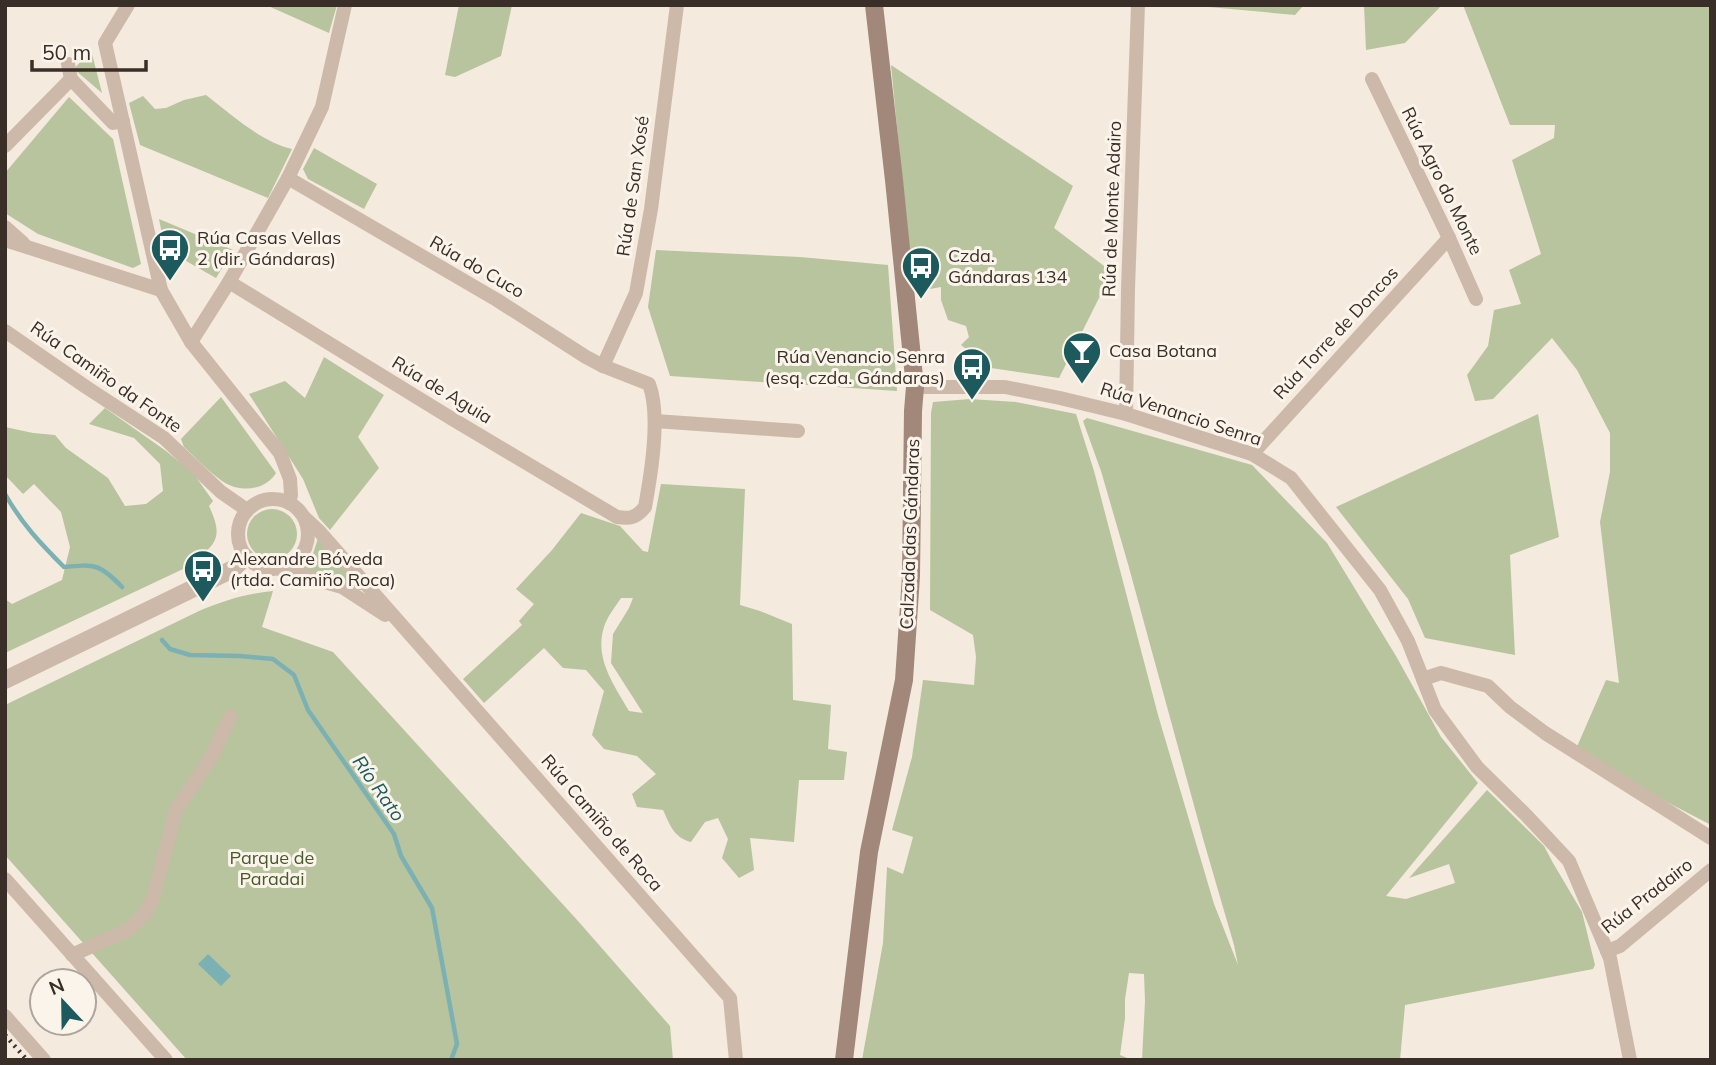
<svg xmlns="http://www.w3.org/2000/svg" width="1716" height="1065" font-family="Mulish,sans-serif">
<rect width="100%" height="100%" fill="#f4eade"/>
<g fill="#b7c49d" fill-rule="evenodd">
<polygon points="266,5 337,5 329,33"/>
<polygon points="459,5 512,5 501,56 455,77 445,75"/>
<polygon points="1209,5 1304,5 1295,15 1209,7"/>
<polygon points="1364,5 1442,5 1405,43 1366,50"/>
<polygon points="1463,5 1711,5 1711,825 1663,800 1576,749 1606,680 1619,683 1600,522 1610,472 1610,433 1577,370 1552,338 1493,399 1475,401 1467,375 1488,346 1494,310 1521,304 1509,270 1541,254 1512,160 1554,138 1555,125 1510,125"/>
<polygon points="91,50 102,93 74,69"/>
<polygon points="891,65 1073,186 1054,228 1112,272 1059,378 991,368 961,345 969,337 966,326 948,320 941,300 941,287 913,292"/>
<path d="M206 95C231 114 261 142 292 149L268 198 140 145 129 103 143 96 155 109 166 108 184 100Z"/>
<polygon points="69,97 113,139 141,264 133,268 38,234 5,213 5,173"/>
<polygon points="314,148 377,184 364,209 308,179 303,169"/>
<polygon points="159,219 233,250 216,278 165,249"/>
<polygon points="656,250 800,257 888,265 897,391 670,376 648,307"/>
<polygon points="324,357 384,395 358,437 379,468 330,530 319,518 303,479 249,394 285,381 305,398"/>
<path d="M221 397 276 473C265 491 239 493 222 481 208 471 196 458 184 447L181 439Z"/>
<polygon points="970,399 1016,402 1076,414 1094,471 1158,715 1214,904 1238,965 1234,945 1204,842 1128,564 1101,471 1083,421 1087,418 1252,465 1327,543 1396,656 1441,737 1478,783 1386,896 1406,899 1455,883 1449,864 1409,878 1487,790 1544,846 1553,863 1582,912 1595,965 1593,969 1405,1005 1400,1060 1142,1060 1145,1001 1144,974 1129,973 1125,999 1125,1018 1120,1055 1132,1060 862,1060 883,943 887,867 903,874 913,837 892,830 912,757 923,680 974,685 976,657 973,635 930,610 931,413 933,402"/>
<path d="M105 408 166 451 193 473 213 501 209 506C220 530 221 541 199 557L200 561 5 653V599L12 604 62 580 70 547 61 512 34 484 23 494 5 475V427L33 433 55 435 66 448 108 478 125 506 146 504 163 491 160 464 134 438 89 424Z"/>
<polygon points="1538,414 1559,537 1510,555 1515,655 1425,638 1408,599 1336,507"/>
<path d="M661 484 745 489 740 605 760 611 792 624 793 700 831 705 828 749 847 752 844 780H799L794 842 750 838 754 870 739 878 722 858 728 839 718 818 705 822 691 842C674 838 670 825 663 810L637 807 632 794 656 774 637 756 604 749 592 735 604 691 586 670 563 668 544 648 484 703 463 679 522 625 519 621 534 604 516 589 552 550 581 513 620 526 643 551 648 552ZM621 598H633L629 608 613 634 611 663 643 713 629 711C614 685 594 658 604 627 607 617 615 607 621 598Z"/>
<circle cx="272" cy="534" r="25"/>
<polygon points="318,538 364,590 359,590 333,577 302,569 312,557"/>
<path d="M273 591 262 627 333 652 578 921 670 1026 673 1060H187L5 855V705L199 611C226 600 244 594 273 591Z"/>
</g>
<polygon fill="#7cb1b3" points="208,954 231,976 221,986 198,964"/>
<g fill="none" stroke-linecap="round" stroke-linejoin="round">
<g stroke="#7cb1b3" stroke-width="4.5">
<path d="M5 494C22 524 40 543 64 567 95 564 100 564 122 587"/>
<polyline points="162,640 170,649 190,655 240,656 273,659 294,675 308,710 394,834 401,856 432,908 457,1044 451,1060"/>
</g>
<g stroke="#cdb9a9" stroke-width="14">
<polyline points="128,5 105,43 161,290 191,342 280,453 290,479 291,495 289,503"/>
<polyline points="68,64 71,79 113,123 123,121"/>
<polyline points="1372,79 1449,238 1476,299"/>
<polyline points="5,146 71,79"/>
<polyline points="5,227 23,243"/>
<polyline points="5,240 161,290"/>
<path d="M229 282 454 420 617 517C630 519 636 518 645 507 651 474 661 415 649 384L603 366 586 357 497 300 288 178"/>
<polyline points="5,331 86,387 164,438 221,492 247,510"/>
<polyline points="191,342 229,282 288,178 322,107 345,5"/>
<polyline points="603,366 636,293 651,209 677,5"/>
<polyline points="915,387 1005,387 1060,398 1126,414 1252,454 1291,478 1380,590 1408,641 1435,710 1477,767 1526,815 1569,861 1610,958 1630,1060"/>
<polyline points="1126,414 1128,289 1138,5"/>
<polyline points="655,421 798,431"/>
<polyline points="1252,454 1449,238"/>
<circle cx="273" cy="534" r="35"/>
<polyline points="304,517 319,531 730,998 736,1060"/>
<polyline points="280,569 342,587 385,615"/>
<polyline points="1423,679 1441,673 1488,686 1510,707 1545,733 1711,838"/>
<polyline points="5,879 166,1060"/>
<polyline points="1607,951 1620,946 1711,870"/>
<polyline points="72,955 130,929 142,917 152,902 176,810 210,759 231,716"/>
<polyline points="5,1016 44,1060"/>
</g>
<polyline stroke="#cdb9a9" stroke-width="18" points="5,680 233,569 245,557"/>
<polyline stroke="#a1887a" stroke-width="18" points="844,1060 869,852 904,680 911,576 913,411 915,387 894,180 874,5"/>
<polyline stroke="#3a2e29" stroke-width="4.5" stroke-dasharray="2 5" stroke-linecap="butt" points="5,1035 27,1060"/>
</g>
<defs>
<g id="bus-pin" transform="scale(2.0125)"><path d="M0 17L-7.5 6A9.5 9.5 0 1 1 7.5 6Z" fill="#1c5a5e" stroke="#fbf4eb"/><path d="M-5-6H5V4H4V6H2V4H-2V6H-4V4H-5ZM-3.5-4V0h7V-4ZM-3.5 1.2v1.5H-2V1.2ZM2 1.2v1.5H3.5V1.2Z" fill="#fff"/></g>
<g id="bar-pin" transform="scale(2.0125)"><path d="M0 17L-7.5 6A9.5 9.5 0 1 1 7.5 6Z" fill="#1c5a5e" stroke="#fbf4eb"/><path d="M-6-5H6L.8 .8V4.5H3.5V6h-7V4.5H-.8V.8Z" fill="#fff"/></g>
</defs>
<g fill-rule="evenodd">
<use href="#bus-pin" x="170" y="248"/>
<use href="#bus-pin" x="921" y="266"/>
<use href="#bar-pin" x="1082" y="351"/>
<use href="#bus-pin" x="972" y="367"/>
<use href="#bus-pin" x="203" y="569"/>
</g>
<g text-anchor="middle" stroke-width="6" stroke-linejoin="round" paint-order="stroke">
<g font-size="18" fill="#3a2e29" stroke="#fbf4eb">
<text transform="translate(1442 181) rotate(64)" y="6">Rúa Agro do Monte</text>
<text transform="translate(633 186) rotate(-82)" y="6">Rúa de San Xosé</text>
<text transform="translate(1112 209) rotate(-88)" y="6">Rúa de Monte Adairo</text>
<text transform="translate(477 267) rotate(30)" y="6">Rúa do Cuco</text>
<text transform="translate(1336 333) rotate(-47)" y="6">Rúa Torre de Doncos</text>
<text transform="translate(106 377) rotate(35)" y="6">Rúa Camiño da Fonte</text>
<text transform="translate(442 390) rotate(31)" y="6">Rúa de Aguia</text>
<text transform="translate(1181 414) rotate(18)" y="6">Rúa Venancio Senra</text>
<text transform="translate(910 534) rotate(-88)" y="6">Calzada das Gándaras</text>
<text transform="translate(602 823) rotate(49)" y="6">Rúa Camiño de Roca</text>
<text transform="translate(1647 896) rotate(-38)" y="6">Rúa Pradairo</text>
</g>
<g font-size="18" fill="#3a2e29" stroke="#fbf4eb" text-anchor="start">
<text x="197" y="244">Rúa Casas Vellas<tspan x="197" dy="21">2 (dir. Gándaras)</tspan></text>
<text x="948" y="262">Czda.<tspan x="948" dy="21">Gándaras 134</tspan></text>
<text x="1109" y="357">Casa Botana</text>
<text x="945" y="363" text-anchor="end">Rúa Venancio Senra<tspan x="945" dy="21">(esq. czda. Gándaras)</tspan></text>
<text x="230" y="565">Alexandre Bóveda<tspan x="230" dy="21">(rtda. Camiño Roca)</tspan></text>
</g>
<g font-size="18" fill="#495a2c" stroke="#fbf4eb">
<text x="272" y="864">Parque de<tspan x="272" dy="21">Paradai</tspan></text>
</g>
<g font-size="19" font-style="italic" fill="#1c5a5e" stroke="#fbf4eb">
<text transform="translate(379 788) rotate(55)" y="7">Río Rato</text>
</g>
</g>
<rect width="1716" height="1065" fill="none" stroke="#3a2e29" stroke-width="14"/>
<g transform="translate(63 1002) rotate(338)"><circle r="33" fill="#fbf4eb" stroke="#aea59d" stroke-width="2"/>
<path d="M0-5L12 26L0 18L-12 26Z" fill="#1c5a5e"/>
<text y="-10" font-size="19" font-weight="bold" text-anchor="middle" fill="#3a2e29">N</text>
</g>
<path d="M32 60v10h114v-10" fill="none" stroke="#3a2e29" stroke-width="3.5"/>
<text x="42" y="60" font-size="21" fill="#3a2e29" stroke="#fbf4eb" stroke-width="5" paint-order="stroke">50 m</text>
</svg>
